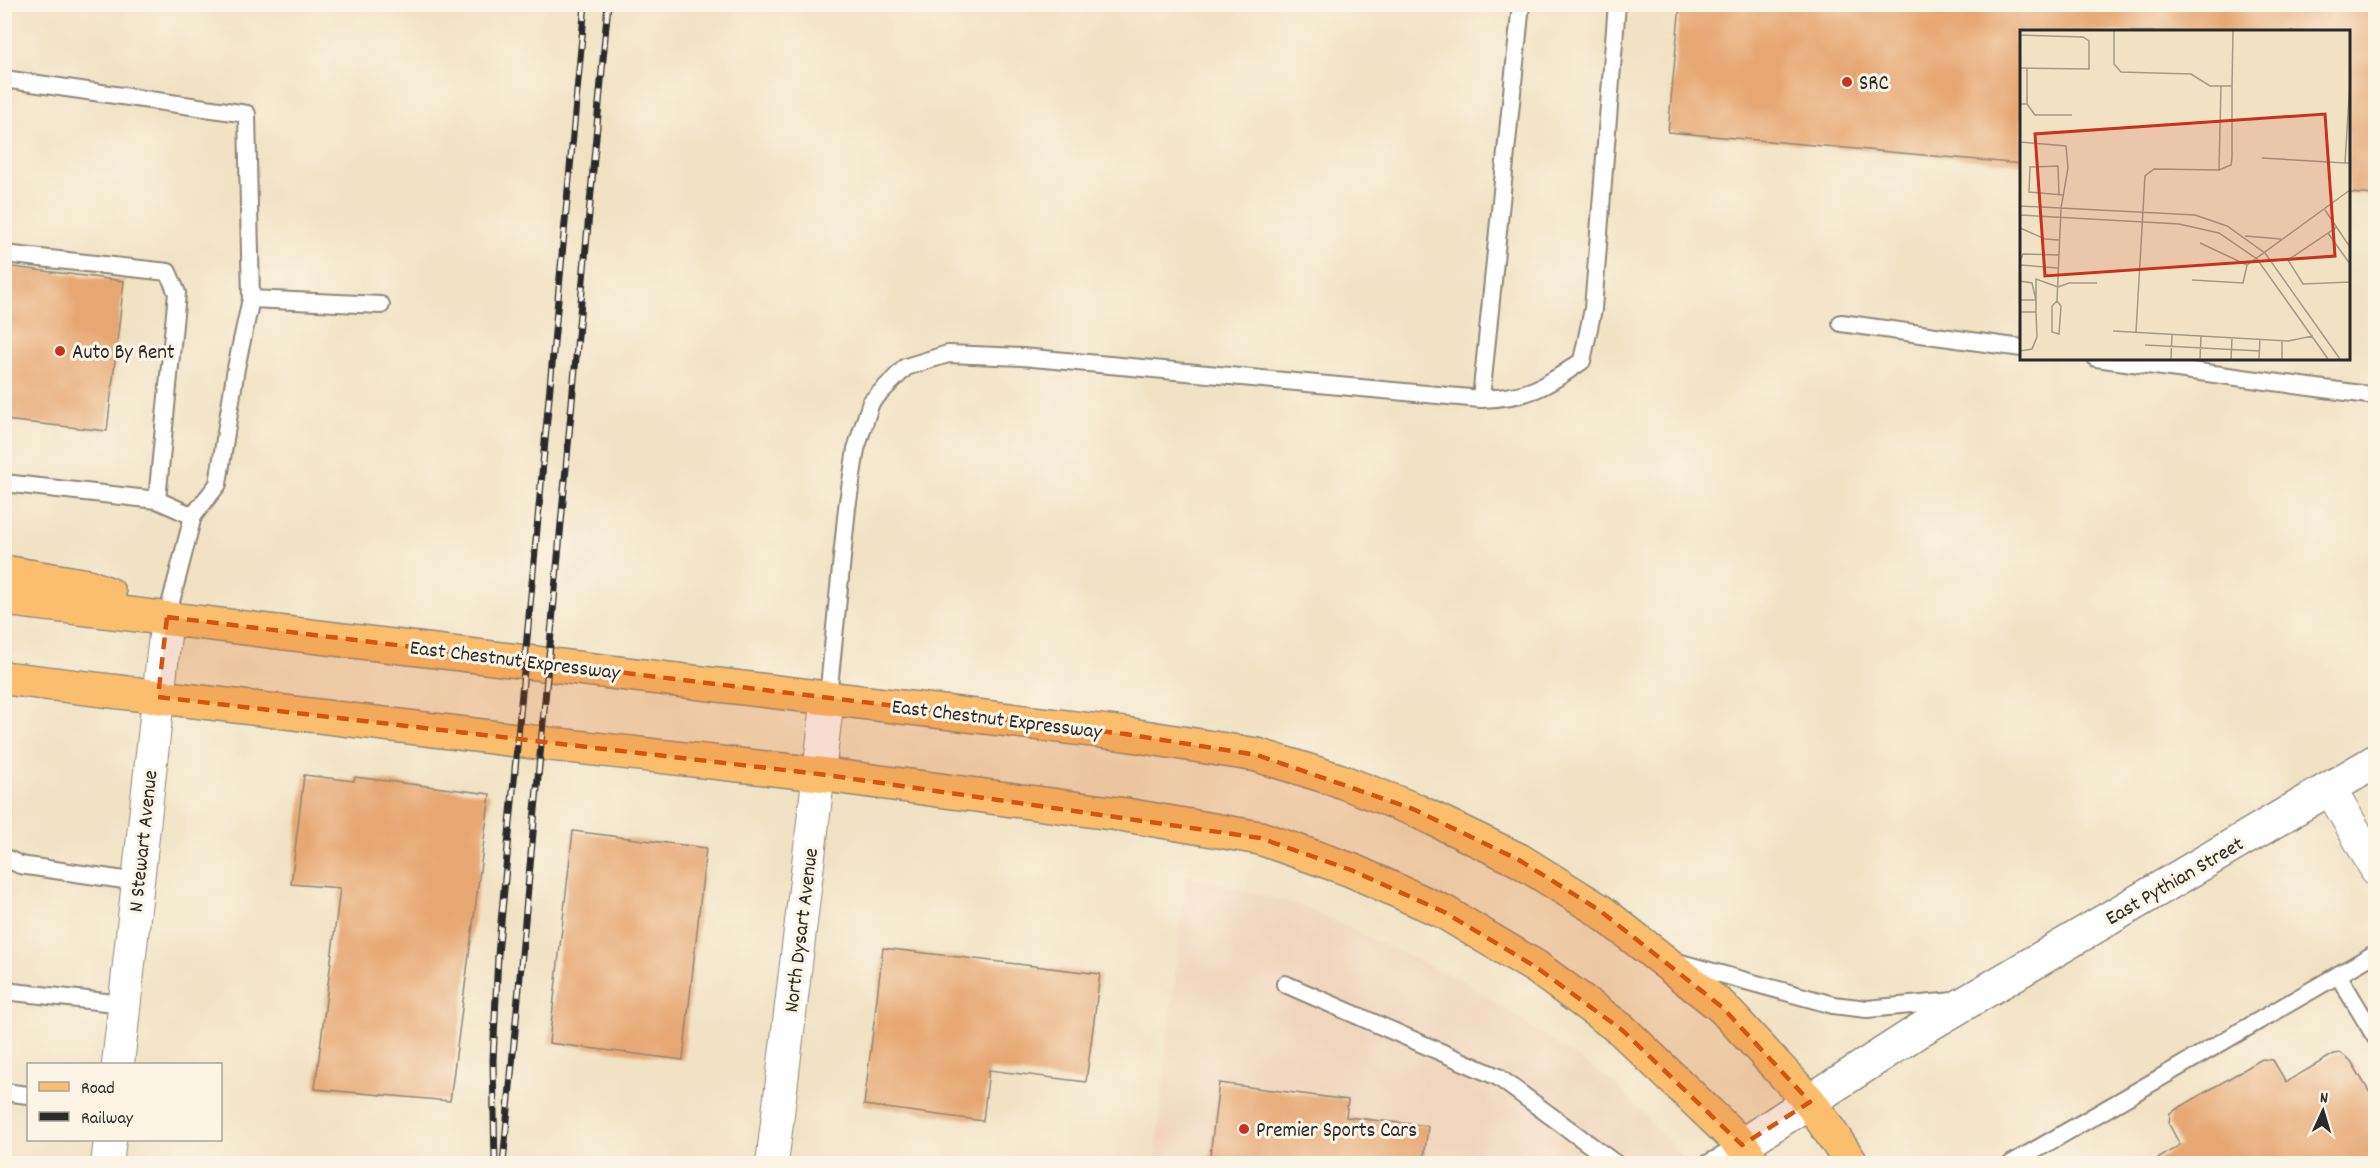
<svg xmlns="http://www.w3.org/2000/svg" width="2380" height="1168" font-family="Dekko,sans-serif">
<rect width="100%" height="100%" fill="#fcf5e5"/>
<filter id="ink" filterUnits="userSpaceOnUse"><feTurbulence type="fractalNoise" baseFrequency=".0167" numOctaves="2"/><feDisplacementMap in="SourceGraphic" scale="12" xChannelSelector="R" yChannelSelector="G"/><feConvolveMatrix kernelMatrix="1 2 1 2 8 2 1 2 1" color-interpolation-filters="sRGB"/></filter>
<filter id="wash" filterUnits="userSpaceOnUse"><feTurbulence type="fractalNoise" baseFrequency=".008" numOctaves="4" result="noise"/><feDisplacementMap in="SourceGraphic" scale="24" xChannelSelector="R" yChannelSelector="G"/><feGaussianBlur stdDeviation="1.35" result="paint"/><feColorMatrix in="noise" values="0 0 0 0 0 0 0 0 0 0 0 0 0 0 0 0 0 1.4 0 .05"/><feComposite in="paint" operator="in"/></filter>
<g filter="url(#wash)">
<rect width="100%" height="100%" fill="#f0e2c3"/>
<polygon fill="#f0d6bc" points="1186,875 1301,906 1464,982 1614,1083 1687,1163 1155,1164"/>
<g id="blocks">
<g fill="#e6a773">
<polygon points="1680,4 2376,4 2376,195 2348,193 2348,32 2022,32 2022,164 1668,132"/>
<polygon points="4,266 124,281 107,431 4,420"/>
<polygon points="304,775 354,781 355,777 490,794 450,1101 315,1089 340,888 291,884"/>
<polygon points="573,831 706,848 683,1060 549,1043"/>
<polygon points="883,948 1100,974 1086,1082 989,1070 983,1121 864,1105"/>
<polygon points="2341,1053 2351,1061 2376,1103 2376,1164 2150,1164 2180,1145 2169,1124 2170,1113 2262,1059 2273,1060 2286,1082 2334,1054"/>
<polygon points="1219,1083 1348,1100 1346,1117 1428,1126 1424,1159 1447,1164 1209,1164"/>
</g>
</g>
</g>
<g filter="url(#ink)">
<use href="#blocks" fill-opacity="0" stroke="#8e8677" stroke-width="1.5"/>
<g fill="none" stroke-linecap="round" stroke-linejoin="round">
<g stroke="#8e8677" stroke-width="20">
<g id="service">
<polyline points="4,79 247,114 251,299 236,368 218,484 193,516 167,617"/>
<polyline points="4,254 168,272 177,293 157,500"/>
<polyline points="251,299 381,305"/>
<polyline points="1841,323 2022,348"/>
<polyline points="2096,358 2376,396"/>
<path d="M1481 399C1530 397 1543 388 1582 361L1593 309 1617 4"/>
<polyline points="4,483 157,500 193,516"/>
<polyline points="828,697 847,508 856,449 871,402 906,367 948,354 1022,357 1481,399 1521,4"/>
<polyline points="4,857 20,865 138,882"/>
<polyline points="1677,962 1833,1005 1867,1009 1954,1001"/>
<polyline points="2338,975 2376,1038"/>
<polyline points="1285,984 1498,1077 1616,1164"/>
<polyline points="4,991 124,1004"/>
<polyline points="4,1092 28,1095"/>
<polyline points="1707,1164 1742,1145"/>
<polyline points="2011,1164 2376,953"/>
</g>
</g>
<g stroke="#8e8677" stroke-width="34">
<g id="minor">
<polyline points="2330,788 2376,869"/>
<polyline points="118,1064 167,617"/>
<polyline points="107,1164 110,1140"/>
<polyline points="772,1164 828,697"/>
</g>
</g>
<g stroke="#8e8677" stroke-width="36">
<polyline id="tertiary" points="1742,1145 1923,1028 2376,761"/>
</g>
<g stroke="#8e8677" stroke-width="36">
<g id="primary">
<polyline points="4,572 88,586 109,594"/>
<polyline points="4,599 1125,734 1257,755 1338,780 1413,809 1519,860 1599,910 1722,1007 1810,1102 1852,1164"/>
<polyline points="4,678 541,743 819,774 1126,815 1260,838 1351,870 1444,912 1536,967 1622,1030 1742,1145 1754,1164"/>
</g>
</g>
<use href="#service" stroke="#fff" stroke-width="16"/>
<use href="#minor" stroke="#fff" stroke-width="32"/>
<use href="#tertiary" stroke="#fff" stroke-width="33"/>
<use href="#primary" stroke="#fbbe6e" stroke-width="33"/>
<g stroke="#2b2b2b" stroke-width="7">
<g id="rail">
<polyline points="495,1164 493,1060 498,955 585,4"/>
<polyline points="503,1164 608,4"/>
</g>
</g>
<use href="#rail" stroke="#fcf5e5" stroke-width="4.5" stroke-dasharray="14" stroke-linecap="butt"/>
</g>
</g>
<path fill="#d5540f" fill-opacity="0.2" stroke="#d5540f" stroke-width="4.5" stroke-dasharray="12 8" stroke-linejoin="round" d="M167 617 1125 734 1257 755 1413 809 1519 860 1599 910 1722 1007 1810 1102 1742 1145 1622 1030 1536 967 1444 912 1351 870 1260 838 819 774 158 697Z"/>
<g fill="#c8321e" stroke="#fcf5e5" stroke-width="2">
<circle cx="1847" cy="82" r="6"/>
<circle cx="60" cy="351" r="6"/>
<circle cx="1244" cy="1129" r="6"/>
</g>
<g text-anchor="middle" stroke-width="6" stroke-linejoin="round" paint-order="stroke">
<g font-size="21" fill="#2b2b2b" stroke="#fcf5e5" text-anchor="start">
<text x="1859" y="89">SRC</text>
<text x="72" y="358">Auto By Rent</text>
<text x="1256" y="1136">Premier Sports Cars</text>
</g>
<g font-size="21" fill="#2b2b2b" stroke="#fcf5e5">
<text transform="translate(515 659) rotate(7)" y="7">East Chestnut Expressway</text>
<text transform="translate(997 718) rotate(7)" y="7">East Chestnut Expressway</text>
<text transform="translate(142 841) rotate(-84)" y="7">N Stewart Avenue</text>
<text transform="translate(2174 880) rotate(-30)" y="7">East Pythian Street</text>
<text transform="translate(800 930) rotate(-83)" y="7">North Dysart Avenue</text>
</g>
</g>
<g transform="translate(2020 30)">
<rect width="330" height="330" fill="#f0e2c3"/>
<path fill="none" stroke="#a19986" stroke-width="1.5" d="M94 1V34L101 42 171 44 190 56H201L199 140 134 139 125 146 116 302M0 5 63 7 69 11V39L0 38M330 52 325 133H330M212 56 213 1M0 74H7V38M7 74 15 85H52M0 112 46 116 48 138 41 178 37 271 32 276V302L39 304 41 276 37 271M242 128 325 133M199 140 211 135 212 128V56H201M39 164 38 136 10 137 9 162 43 165M0 176 175 185 207 196 245 223 320 329M305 180 330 217M0 185 159 194 199 203 237 229 308 329M317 197 268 230 283 254 330 252M0 198 25 209 39 210M308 203 330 234M225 206 261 209M180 213 227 235M0 231 3 224 39 225M0 235 38 238M172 250 223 253 227 235 330 160M0 251 12 253 16 270H0M38 257 49 253H77M0 282H16V249L38 257M93 301 268 311 293 306M125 315 240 321M0 321 12 319 17 307 16 282M151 329 152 304M180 329 181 306M211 329 212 308M239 329 240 309M262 329V310"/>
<path fill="#c8321e" fill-opacity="0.15" stroke="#c8321e" stroke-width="3" d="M305 84 315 226 25 246 15 104Z"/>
<rect width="330" height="330" fill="none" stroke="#2b2b2b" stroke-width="3"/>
</g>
<rect width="2380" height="1168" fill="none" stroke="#fcf5e5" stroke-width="24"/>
<rect x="27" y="1063" width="195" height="78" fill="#fcf5e5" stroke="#a8a49b" stroke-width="1.5"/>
<rect x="39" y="1082" width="30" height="9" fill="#fbbe6e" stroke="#a8a49b" stroke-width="1.5"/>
<text x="81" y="1093" font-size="18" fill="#2b2b2b">Road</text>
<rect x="39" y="1112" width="30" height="9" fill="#2b2b2b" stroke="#a8a49b" stroke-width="1.5"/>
<text x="81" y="1123" font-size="18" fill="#2b2b2b">Railway</text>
<g transform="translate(2323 1111) rotate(4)" stroke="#fcf5e5" stroke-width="4.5" paint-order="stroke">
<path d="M0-4.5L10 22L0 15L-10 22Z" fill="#2b2b2b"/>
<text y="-9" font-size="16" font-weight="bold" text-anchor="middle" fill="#2b2b2b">N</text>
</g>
</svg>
